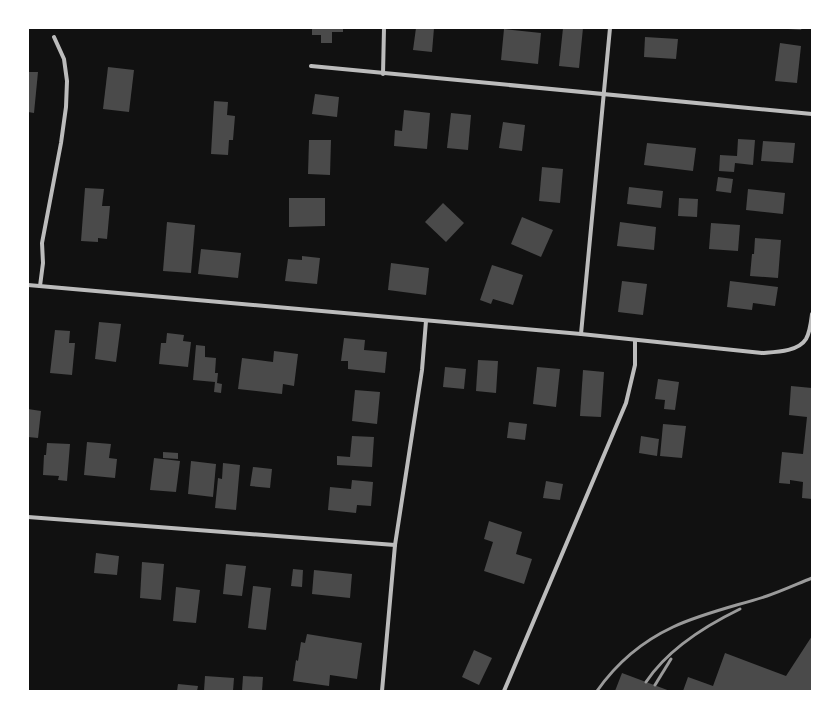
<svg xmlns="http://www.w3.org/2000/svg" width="840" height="719" font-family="'Source Serif 4',serif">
<rect width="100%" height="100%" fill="#111"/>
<g fill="#4a4a4a">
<polygon points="312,28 343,28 343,32 332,32 332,43 321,43 321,35 312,35"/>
<polygon points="416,28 434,28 432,52 413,50"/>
<polygon points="563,28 583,28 579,68 559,66"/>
<polygon points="788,28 802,28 801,30 788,29"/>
<polygon points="504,29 541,33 538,64 501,60"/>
<polygon points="645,37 678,39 676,59 644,57"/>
<polygon points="780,43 801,46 797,83 775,81"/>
<polygon points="108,67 134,70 129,112 103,109"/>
<polygon points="28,72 38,72 34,113 28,112"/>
<polygon points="315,94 339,97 337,117 312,114"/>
<polygon points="214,101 228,102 227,115 235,116 233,140 229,140 228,155 211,154"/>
<polygon points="404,110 430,113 427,149 394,146 395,130 402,131"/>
<polygon points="451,113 471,115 468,150 447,148"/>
<polygon points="503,122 525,125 522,151 499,148"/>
<polygon points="738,139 755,140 753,165 735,163 734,172 719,171 720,155 737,156"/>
<polygon points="309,140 331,140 330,175 308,174"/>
<polygon points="763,141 795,143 793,163 761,161"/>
<polygon points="647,143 696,148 693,171 644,165"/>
<polygon points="542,167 563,169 560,203 539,201"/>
<polygon points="718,177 733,179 731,193 716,191"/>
<polygon points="629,187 663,191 661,208 627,204"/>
<polygon points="85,188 104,189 102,206 110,206 107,239 98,238 98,242 81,241"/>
<polygon points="748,189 785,193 783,214 746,210"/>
<polygon points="289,198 325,198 325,226 289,227"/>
<polygon points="679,198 698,199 697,217 678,216"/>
<polygon points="443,203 464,223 446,242 425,222"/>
<polygon points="522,217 553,230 541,257 511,244"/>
<polygon points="167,222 195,225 191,273 163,271"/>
<polygon points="620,222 656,227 654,250 617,246"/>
<polygon points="711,223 740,225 738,251 709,249"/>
<polygon points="755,238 781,240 778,278 750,276 752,254 754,254"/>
<polygon points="201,249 241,253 238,278 198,274"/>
<polygon points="302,256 320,258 317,284 285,281 288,259 302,260"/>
<polygon points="391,263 429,268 426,295 388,290"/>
<polygon points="492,265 523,275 513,305 493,299 491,304 480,300"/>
<polygon points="622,281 647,284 643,315 618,312"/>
<polygon points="730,281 778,287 775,306 753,303 752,310 727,307"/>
<polygon points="99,322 121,324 116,362 95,359"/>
<polygon points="55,330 70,331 69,343 75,343 72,375 50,373"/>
<polygon points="167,333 184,335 183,341 191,342 188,367 159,364 161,343 166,343"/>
<polygon points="344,338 365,340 364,350 387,352 385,373 348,369 348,361 341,361"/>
<polygon points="196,345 205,346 205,357 216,358 215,373 218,373 217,383 222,384 221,393 214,392 215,382 193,380"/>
<polygon points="274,351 298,354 294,386 283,384 282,394 238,389 242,358 273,362"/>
<polygon points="478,360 498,361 496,393 476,391"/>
<polygon points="445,367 466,369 464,389 443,387"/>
<polygon points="537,367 560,369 556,407 533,404"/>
<polygon points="583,370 604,372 601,417 580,416"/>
<polygon points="658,379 679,382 675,410 664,409 665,400 655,399"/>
<polygon points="791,386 812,388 812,499 802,498 803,482 790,480 790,484 779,483 782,452 803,454 807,417 789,415"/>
<polygon points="355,390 380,392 377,424 352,421"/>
<polygon points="28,409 41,411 38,438 28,437"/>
<polygon points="509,422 527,424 525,440 507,438"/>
<polygon points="663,424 686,426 682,458 660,456"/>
<polygon points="352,436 374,437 372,467 337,465 337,456 350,457"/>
<polygon points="641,436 659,439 657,456 639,453"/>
<polygon points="87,442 111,444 109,458 117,459 115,478 84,475"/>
<polygon points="47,443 70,444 67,481 58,480 59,476 43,475 44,455 46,455"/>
<polygon points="163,452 178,453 178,459 163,458"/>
<polygon points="154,458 180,461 176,492 150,490"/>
<polygon points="191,461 216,464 213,497 188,494"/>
<polygon points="223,463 240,465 236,510 215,508 218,478 222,479"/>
<polygon points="253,467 272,469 270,488 250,486"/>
<polygon points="352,480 373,482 371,506 357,505 356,513 328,510 330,487 351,489"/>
<polygon points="546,481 563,484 560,500 543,498"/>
<polygon points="489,521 522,532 516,554 532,559 524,584 484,571 493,542 484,539"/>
<polygon points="96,553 119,556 117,575 94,573"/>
<polygon points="142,562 164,564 161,600 140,598"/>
<polygon points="226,564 246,566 242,596 223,594"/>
<polygon points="293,569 303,570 302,587 291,586"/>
<polygon points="314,570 352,574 350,598 312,594"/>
<polygon points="253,586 271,588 266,630 248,628"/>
<polygon points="176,587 200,590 196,623 173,621"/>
<polygon points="307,634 362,643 357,679 330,675 329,686 293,681 296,660 298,661 301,642 305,643"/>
<polygon points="812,636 812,691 683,691 688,677 713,686 725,653 786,676"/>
<polygon points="474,650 492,658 479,685 462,677"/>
<polygon points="622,673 670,691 615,691"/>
<polygon points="205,676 234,678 233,691 204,691"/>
<polygon points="243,676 263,677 262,691 242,691"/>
<polygon points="178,684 198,686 197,691 177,691"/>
</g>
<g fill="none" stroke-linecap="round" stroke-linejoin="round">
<g stroke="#bcbcbc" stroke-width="4">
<polyline points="311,66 812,114"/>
<polyline points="383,74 384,28"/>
<path d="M28 285 581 334 762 353C775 352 798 352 806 339 810 332 811 322 812 314"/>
<polyline points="40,286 43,263 42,243 61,143 66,107 67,81 64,59 54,37"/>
<polyline points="581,334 610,28"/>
<polyline points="28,517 395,545"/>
<polyline points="382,691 395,545 422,370 426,321"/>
<polyline points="504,691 626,403 635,365 635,340"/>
</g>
<g stroke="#9a9a9a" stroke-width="3">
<path d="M646 682C668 649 705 626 740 609"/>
<polyline points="655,685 671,659"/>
<path d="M597 691C616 664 643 641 673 627 703 613 736 606 767 596 782 591 797 584 812 578"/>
</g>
</g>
<rect width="840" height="719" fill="none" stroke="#ffffff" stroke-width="58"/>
</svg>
